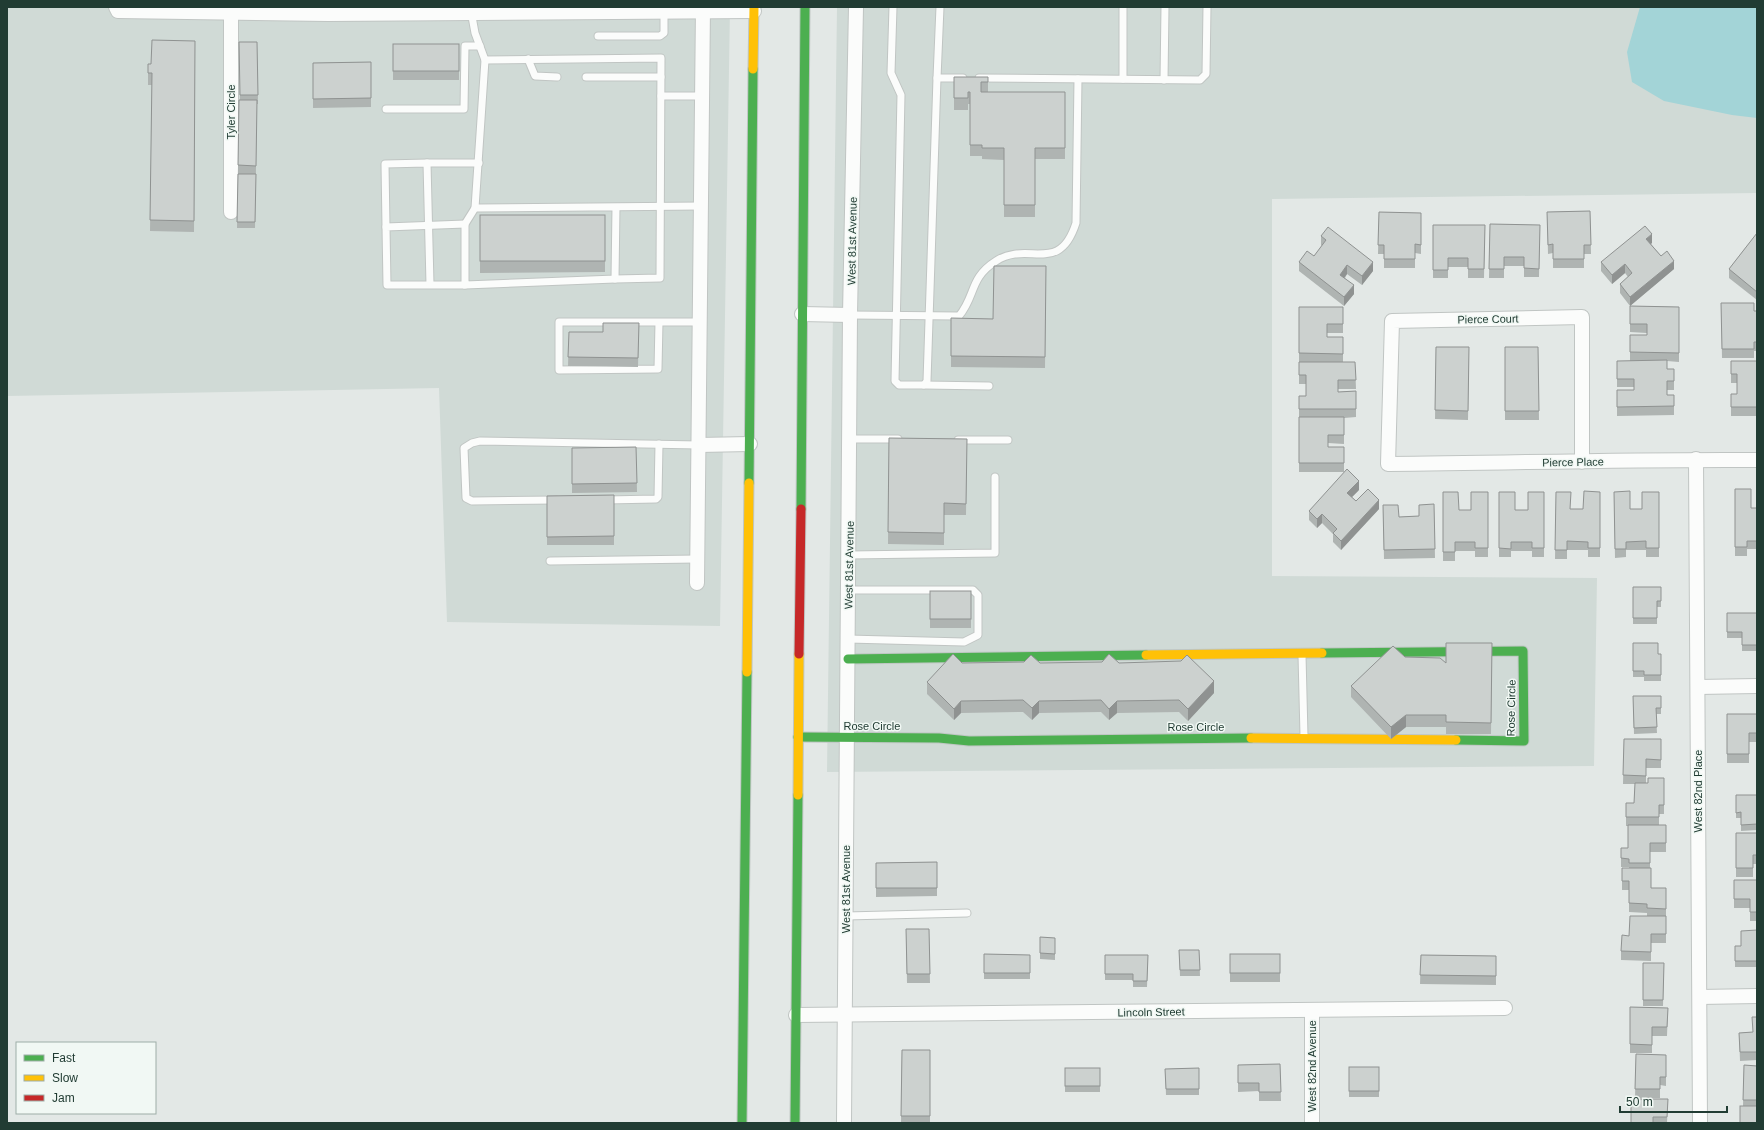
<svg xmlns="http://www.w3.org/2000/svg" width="1764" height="1130" font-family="Helvetica,sans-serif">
<rect width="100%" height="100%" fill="#e3e8e6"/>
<g fill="#d0dad6">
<polygon points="7,7 730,7 720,626 447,622 439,388 7,396"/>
<polygon points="837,7 1757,7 1757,193 1272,199 1272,576 1597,578 1594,766 827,772"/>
</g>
<polygon fill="#a3d4d7" points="1640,7 1757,7 1757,118 1732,115 1664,101 1632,82 1627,52"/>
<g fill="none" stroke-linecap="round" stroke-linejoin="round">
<g stroke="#c0c5c3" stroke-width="9">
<g id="lane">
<polyline points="893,7 891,73 901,95 895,381 899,385 924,385 927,381 937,78"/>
<polyline points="940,7 937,78 963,78"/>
<polyline points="471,11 475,33 485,60"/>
<polyline points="598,36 660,36 664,33 664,11"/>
<polyline points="528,59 535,76 557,77"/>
<polyline points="586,77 661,77"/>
<polyline points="979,78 1200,80 1206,74 1207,7"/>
<polyline points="1123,79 1123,7"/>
<polyline points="1164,80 1165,7"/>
<polyline points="661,96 702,96"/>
<polyline points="386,109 464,109 465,46 480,46"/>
<polyline points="427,163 479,163"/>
<path d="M616 207 615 279 465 285V224L475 208C550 207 625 207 701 206"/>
<polyline points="475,208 485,60 661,58 660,278 615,279"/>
<polyline points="465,224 386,227 387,285 465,285"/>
<polyline points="386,227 385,164 427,163 430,284"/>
<path d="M850 315 959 316C976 296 969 278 996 261 1028 240 1059 276 1076 223L1078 79"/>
<polyline points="659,322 658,369 559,370 559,322 700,322"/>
<polyline points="924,385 989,386"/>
<polyline points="850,439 898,439"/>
<polyline points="958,440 1008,440"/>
<polyline points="556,500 472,501 466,498 464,448 472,443 480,441 699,445"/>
<polyline points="606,500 656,499 658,497 659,444"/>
<polyline points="849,555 995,553 995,477"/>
<polyline points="550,561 697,559"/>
<polyline points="848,639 964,642 978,635 978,595 973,590 849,590"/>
<polyline points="1302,655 1304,736"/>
<polyline points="846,916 967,913"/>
</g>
</g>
<g stroke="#c0c5c3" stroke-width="16">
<g id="street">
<polyline points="116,7 118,11 328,14 754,11"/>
<polyline points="231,11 231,212"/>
<polyline points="802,314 850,315"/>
<polyline points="699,445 750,444"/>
<polyline points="1696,459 1700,1123"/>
<path d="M1582 462V317L1392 321 1388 464C1511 463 1634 459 1757 460"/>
<polyline points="697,583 703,7"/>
<polyline points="1698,687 1757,686"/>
<polyline points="1700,997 1757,996"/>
<polyline points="796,1015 1505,1008"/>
<polyline points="844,1123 850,315 856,7"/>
<polyline points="1312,1123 1312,1010"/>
</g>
</g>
<g stroke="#bfc6c3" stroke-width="11">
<g id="fast">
<polyline points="749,483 753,69"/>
<polyline points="801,509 805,7"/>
<polyline points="1322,653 1523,651 1524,741 1456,740"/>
<polyline points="848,659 1146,655"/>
<polyline points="798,737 939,738 969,741 1251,738"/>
<polyline points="742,1123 747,672"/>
<polyline points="795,1123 798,795"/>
</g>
</g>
<g stroke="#bfc6c3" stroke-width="11">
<g id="slow">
<polyline points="753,69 754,7"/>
<polyline points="1146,655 1322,653"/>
<polyline points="747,672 749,483"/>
<polyline points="1251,738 1456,740"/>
<polyline points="798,795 799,654"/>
</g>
</g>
<g stroke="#bfc6c3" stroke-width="11">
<polyline id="jam" points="799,654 801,509"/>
</g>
<use href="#lane" stroke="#fbfcfb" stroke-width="7"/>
<use href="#street" stroke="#fbfcfb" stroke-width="14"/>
<use href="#fast" stroke="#4caf50" stroke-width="9"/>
<use href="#slow" stroke="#ffc107" stroke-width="9"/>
<use href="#jam" stroke="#c62828" stroke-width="9"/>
</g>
<g fill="#afb4b2">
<polygon points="195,41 194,232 150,231 152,85 148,85 148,73 151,64"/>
<polygon points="239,42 257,42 258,104 257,104 255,228 237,228 239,100 240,100"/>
<rect x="393" y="44" width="66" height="36"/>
<polygon points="371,62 371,107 313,108 313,63"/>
<polygon points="954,77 988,77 988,92 1065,92 1065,159 1035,159 1035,217 1004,217 1004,160 982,159 982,156 970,156 970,104 968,104 968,110 954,110"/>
<polygon points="1590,211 1591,254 1584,254 1584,268 1553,268 1553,253 1548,254 1547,212"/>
<polygon points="1379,212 1421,213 1421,254 1415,253 1415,268 1384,268 1384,254 1378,254"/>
<polygon points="480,215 605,215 605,272 480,273"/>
<polygon points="1490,224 1540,225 1539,277 1524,277 1524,266 1504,266 1504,278 1489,278"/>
<polygon points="1433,225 1485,225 1484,278 1468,278 1468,267 1448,267 1448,278 1433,278"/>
<polygon points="1757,233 1757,300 1729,278 1729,269"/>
<polygon points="1321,236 1373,271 1362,285 1347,274 1345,278 1354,294 1344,306 1299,271 1299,262 1314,256 1322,246 1321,245"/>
<polygon points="1652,243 1651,244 1661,256 1674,269 1630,306 1620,293 1620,284 1628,277 1625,273 1612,284 1601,271 1601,262"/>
<polygon points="1046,266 1045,368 951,367 951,318 993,319"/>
<polygon points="1721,303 1754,311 1757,311 1757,351 1754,351 1754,358 1722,358"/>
<polygon points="1630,306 1679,307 1679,362 1667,361 1667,369 1674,369 1674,390 1667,390 1667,395 1674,395 1674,415 1617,416 1617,390 1634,390 1634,387 1617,387 1617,361 1630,361 1630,335 1647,335 1647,333 1630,332"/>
<polygon points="1299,307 1343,307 1343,333 1327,333 1327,337 1343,337 1343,362 1355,362 1356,389 1338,389 1338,392 1356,391 1356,417 1344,418 1344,444 1328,443 1328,447 1344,447 1344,472 1299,472 1299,396 1306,396 1306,384 1299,384 1299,362 1322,362 1299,362"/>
<polygon points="639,323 638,367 568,366 569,332 603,332"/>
<polygon points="1436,347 1469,347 1468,420 1435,419"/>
<polygon points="1505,347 1538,347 1539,420 1505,420"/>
<polygon points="1731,361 1757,361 1757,416 1731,416 1731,394 1737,394 1737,383 1731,383"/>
<polygon points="889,438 967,439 966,515 944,515 944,545 888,544"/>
<polygon points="636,447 637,492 572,493 572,448"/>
<polygon points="1735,489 1751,508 1757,508 1757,549 1747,549 1747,556 1735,556"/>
<polygon points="1359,490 1352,497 1356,501 1379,509 1341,550 1333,542 1333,534 1322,523 1317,528 1309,520 1309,511"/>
<polygon points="1443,492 1459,510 1471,510 1488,492 1488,557 1475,557 1475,551 1455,551 1455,561 1443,561"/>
<polygon points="1499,492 1515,510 1528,510 1544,492 1544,557 1532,557 1532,551 1511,551 1511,557 1499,557"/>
<polygon points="1556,492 1570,509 1583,509 1600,492 1600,557 1588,557 1588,550 1567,550 1567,559 1555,559"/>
<polygon points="1614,492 1630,509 1642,509 1659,492 1659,557 1646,557 1646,550 1626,550 1626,557 1615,558"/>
<polygon points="614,495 614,545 547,545 547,496"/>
<polygon points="1434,504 1435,558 1384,559 1383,505 1399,517 1419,516"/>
<polygon points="1633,587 1661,587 1661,607 1657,607 1657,624 1633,624"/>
<rect x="930" y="591" width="41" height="37"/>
<polygon points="1727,613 1757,613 1757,651 1742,651 1742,638 1727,638"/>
<polygon points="1492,643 1491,734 1446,734 1446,727 1406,727 1391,739 1351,697 1351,686 1405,657 1446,663"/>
<polygon points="1633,643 1658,654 1661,654 1661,681 1644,681 1644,677 1633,677"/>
<polygon points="962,663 1119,663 1214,693 1188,721 1179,712 1117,713 1109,720 1101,712 1039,713 1032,720 1023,712 961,713 954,720 927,694 927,682"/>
<polygon points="1633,696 1661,696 1661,714 1656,714 1657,733 1634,734"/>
<polygon points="1727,714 1757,714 1757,742 1749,742 1749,763 1727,763"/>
<polygon points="1624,739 1661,739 1661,768 1646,768 1646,783 1648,783 1664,778 1664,814 1659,814 1659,825 1666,825 1666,852 1650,852 1650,868 1651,888 1666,888 1666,943 1651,943 1651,961 1621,960 1621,951 1629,936 1647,916 1647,913 1629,912 1629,890 1622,890 1622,868 1629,868 1629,867 1621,867 1621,848 1628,848 1628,826 1626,826 1626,803 1634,803 1635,784 1623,784"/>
<polygon points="1736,795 1757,795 1757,830 1741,831 1741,818 1736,818"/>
<polygon points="1736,833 1757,833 1757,864 1753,864 1753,877 1736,877"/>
<polygon points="937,862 937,896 876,897 876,863"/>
<polygon points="1734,880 1757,880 1757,921 1750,921 1750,908 1734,908"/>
<polygon points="906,929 929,929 930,983 907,983"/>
<polygon points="1757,930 1757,967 1735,967 1735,946 1741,946"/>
<polygon points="1040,937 1055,938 1055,960 1040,959"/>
<polygon points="1179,950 1199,950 1200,976 1180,976"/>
<polygon points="984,954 1030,955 1030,979 984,979"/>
<rect x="1230" y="954" width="50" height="28"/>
<polygon points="1105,955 1148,955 1147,987 1133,987 1133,980 1105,980"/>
<polygon points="1421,955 1496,956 1496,985 1420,984"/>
<polygon points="1643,963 1664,963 1663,1006 1643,1006"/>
<polygon points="1630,1007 1668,1008 1667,1036 1652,1036 1652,1053 1630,1053"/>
<polygon points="1757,1017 1757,1060 1740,1061 1739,1033 1753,1032"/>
<polygon points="902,1050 930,1050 930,1123 901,1123"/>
<polygon points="1636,1054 1666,1055 1666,1086 1660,1085 1660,1098 1635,1098"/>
<polygon points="1280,1064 1281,1101 1259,1101 1259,1091 1238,1092 1238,1065"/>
<polygon points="1744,1065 1757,1066 1757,1123 1743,1106"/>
<rect x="1349" y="1067" width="30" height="30"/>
<rect x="1065" y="1068" width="35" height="24"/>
<polygon points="1199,1068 1199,1095 1166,1095 1165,1069"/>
<polygon points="1668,1099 1667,1123 1631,1123"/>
</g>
<g fill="#8f9291">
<polygon points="1652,234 1652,243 1646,248 1646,239"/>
<polygon points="1674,261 1674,269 1630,306 1630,297"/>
<polygon points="1373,262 1373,271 1362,285 1362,276"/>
<polygon points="1625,264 1625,273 1612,284 1612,275"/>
<polygon points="1347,265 1347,274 1340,283 1340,275"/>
<polygon points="1354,285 1354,294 1344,306 1344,297"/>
<polygon points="1359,481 1359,490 1347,502 1347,493"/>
<polygon points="1379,500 1379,509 1341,550 1341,541"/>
<polygon points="1322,514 1322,523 1317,528 1317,519"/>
<polygon points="1214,681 1214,693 1188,721 1188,709"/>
<polygon points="961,701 961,713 954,720 954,709"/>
<polygon points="1039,701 1039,713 1032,720 1032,708"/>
<polygon points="1117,701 1117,713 1109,720 1109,709"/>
<polygon points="1406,715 1406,727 1391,739 1391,727"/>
</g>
<g fill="#ccd1cf" stroke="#8f9291">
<polygon points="152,40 195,41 194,221 150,220 152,73 148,73 148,64 151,64"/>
<polygon points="239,42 257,42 258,95 240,95"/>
<rect x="393" y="44" width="66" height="27"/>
<polygon points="371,62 371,98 313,99 313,63"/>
<polygon points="954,77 988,77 988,82 981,82 981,92 1065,92 1065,148 1035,148 1035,205 1004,205 1004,148 982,148 982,145 970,145 970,92 968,92 968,98 954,98"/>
<polygon points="239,100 257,100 256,166 238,165"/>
<polygon points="238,174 256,174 255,222 237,222"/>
<polygon points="1590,211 1591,245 1584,245 1584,259 1553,259 1553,244 1548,245 1547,212"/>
<polygon points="1379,212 1421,213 1421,245 1415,244 1415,259 1384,259 1384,245 1378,245"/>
<rect x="480" y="215" width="125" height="46"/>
<polygon points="1490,224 1540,225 1539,269 1524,268 1524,257 1504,257 1504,269 1489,269"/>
<polygon points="1433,225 1485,225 1484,269 1468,269 1468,258 1448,258 1448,270 1433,270"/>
<polygon points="1645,226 1652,234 1646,239 1661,256 1667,251 1674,261 1630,297 1620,284 1632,273 1625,264 1612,275 1601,262"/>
<polygon points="1328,227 1373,262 1362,276 1347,265 1340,275 1354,285 1344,297 1299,262 1307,251 1314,256 1326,240 1321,236"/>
<polygon points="1757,233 1757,292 1729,269"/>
<polygon points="994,266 1046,266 1045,357 951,356 951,318 993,319"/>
<polygon points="1721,303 1754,303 1754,311 1757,311 1757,342 1754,342 1754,349 1722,349"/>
<polygon points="1630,306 1679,307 1679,353 1630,352 1630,335 1647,335 1647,324 1630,324"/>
<polygon points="1299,307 1343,307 1343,324 1327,324 1327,337 1343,337 1343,354 1299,353"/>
<polygon points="603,323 639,323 638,358 568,357 569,332 603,332"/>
<polygon points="1436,347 1469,347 1468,411 1435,410"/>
<polygon points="1505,347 1538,347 1539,411 1505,411"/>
<polygon points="1667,360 1667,369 1674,369 1674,381 1667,381 1667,395 1674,395 1674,406 1617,407 1617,390 1634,390 1634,379 1617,379 1617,361"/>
<polygon points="1731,361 1757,361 1757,407 1731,407 1731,394 1737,394 1737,374 1731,374"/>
<polygon points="1299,362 1355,362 1356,380 1338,380 1338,392 1356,391 1356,409 1299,409 1299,396 1306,396 1306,375 1299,375"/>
<polygon points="1299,417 1344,417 1344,435 1328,435 1328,447 1344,447 1344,463 1299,463"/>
<polygon points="889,438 967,439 966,504 944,503 944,533 888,532"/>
<polygon points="636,447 637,483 572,484 572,448"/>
<polygon points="1347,469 1359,481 1347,493 1356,501 1368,489 1379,500 1341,541 1333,533 1337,529 1322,514 1317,519 1309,511"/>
<polygon points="1735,489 1751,489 1751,508 1757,508 1757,541 1747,541 1747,547 1735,547"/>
<polygon points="1584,491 1600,492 1600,548 1588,548 1588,542 1567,541 1567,550 1555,550 1556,492 1571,492 1570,509 1583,509"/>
<polygon points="1630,491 1630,509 1642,509 1642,492 1659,492 1659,548 1646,548 1646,541 1626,542 1626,549 1615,549 1614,492"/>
<polygon points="1443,492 1458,492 1459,510 1471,510 1471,492 1488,492 1488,548 1475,548 1475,542 1455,542 1455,552 1443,552"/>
<polygon points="1499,492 1515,492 1515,510 1528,510 1528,492 1544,492 1544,548 1532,548 1532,542 1511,542 1511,549 1499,548"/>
<polygon points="614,495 614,536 547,537 547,496"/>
<polygon points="1434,504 1435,549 1384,550 1383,505 1398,505 1399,517 1419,516 1419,505"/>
<polygon points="1633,587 1661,587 1661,601 1657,601 1657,618 1633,618"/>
<rect x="930" y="591" width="41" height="28"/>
<polygon points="1727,613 1757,613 1757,645 1742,645 1742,632 1727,632"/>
<polygon points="1446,643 1492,643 1491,723 1446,722 1446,715 1406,715 1391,727 1351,686 1393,646 1405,657 1440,658 1446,663"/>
<polygon points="1633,643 1658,643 1658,654 1661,654 1661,675 1644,675 1644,671 1633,671"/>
<polygon points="953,654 962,663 1024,662 1031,655 1040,663 1102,662 1109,654 1119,663 1181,661 1187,655 1214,681 1188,709 1179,700 1117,701 1109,709 1101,700 1039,701 1032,708 1023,700 961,701 954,709 927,682"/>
<polygon points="1633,696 1661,696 1661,708 1656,708 1657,727 1634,728"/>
<polygon points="1727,714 1757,714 1757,733 1749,733 1749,754 1727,754"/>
<polygon points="1624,739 1661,739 1661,760 1646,759 1646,776 1623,775"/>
<polygon points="1648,778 1664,778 1664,805 1659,805 1659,817 1626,817 1626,803 1634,803 1635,783 1648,783"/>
<polygon points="1736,795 1757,795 1757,824 1741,825 1741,812 1736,813"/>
<polygon points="1628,825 1666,825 1666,843 1650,843 1650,863 1629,863 1629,859 1621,858 1621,848 1628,848"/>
<polygon points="1736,833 1757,833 1757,855 1753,855 1753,868 1736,868"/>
<polygon points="937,862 937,888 876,888 876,863"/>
<polygon points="1622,868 1651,868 1651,888 1666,888 1666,909 1647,908 1647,904 1629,903 1629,881 1622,881"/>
<polygon points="1734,880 1757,880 1757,912 1750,912 1750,899 1734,899"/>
<polygon points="1630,916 1666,916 1666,934 1651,934 1651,952 1621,951 1622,935 1629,936"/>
<polygon points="906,929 929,929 930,974 907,974"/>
<polygon points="1757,930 1757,961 1735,961 1735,946 1741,946 1741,931"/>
<polygon points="1040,937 1055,938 1055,954 1040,953"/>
<polygon points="1179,950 1199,950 1200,970 1180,970"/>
<polygon points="984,954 1030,955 1030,973 984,973"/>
<rect x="1230" y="954" width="50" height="19"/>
<polygon points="1105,955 1148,955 1147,981 1133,981 1133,974 1105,974"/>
<polygon points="1421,955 1496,956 1496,976 1420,975"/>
<polygon points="1643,963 1664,963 1663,1000 1643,1000"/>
<polygon points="1630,1007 1668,1008 1667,1027 1652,1027 1652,1045 1630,1044"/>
<polygon points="1752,1017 1757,1017 1757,1052 1740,1052 1739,1033 1753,1032"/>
<polygon points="902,1050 930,1050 930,1116 901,1116"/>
<polygon points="1636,1054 1666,1055 1666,1077 1660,1077 1660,1089 1635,1089"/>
<polygon points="1280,1064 1281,1092 1259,1092 1259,1083 1238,1083 1238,1065"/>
<polygon points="1744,1065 1757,1066 1757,1100 1743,1100"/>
<rect x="1349" y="1067" width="30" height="24"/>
<rect x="1065" y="1068" width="35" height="18"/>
<polygon points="1199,1068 1199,1089 1166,1089 1165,1069"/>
<polygon points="1631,1099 1668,1099 1667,1117 1653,1117 1653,1123 1631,1123"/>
<rect x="1740" y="1106" width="17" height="17"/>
</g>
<g text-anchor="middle" stroke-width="3" stroke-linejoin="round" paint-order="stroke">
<g font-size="11" fill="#213c33" stroke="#f1f8f4">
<text transform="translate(231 112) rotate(-90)" y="4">Tyler Circle</text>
<text transform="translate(852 241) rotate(-89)" y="4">West 81st Avenue</text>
<text transform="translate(1488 319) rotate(-1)" y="4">Pierce Court</text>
<text transform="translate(1573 462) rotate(-1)" y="4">Pierce Place</text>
<text transform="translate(849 565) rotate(-89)" y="4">West 81st Avenue</text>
<text transform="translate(1511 708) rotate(-89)" y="4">Rose Circle</text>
<text x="872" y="730">Rose Circle</text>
<text x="1196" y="731">Rose Circle</text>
<text transform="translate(1698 791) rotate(-90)" y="4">West 82nd Place</text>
<text transform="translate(846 889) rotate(-90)" y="4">West 81st Avenue</text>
<text transform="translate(1151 1012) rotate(-1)" y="4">Lincoln Street</text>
<text transform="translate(1312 1066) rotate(-90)" y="4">West 82nd Avenue</text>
</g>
</g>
<rect width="1764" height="1130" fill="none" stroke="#213c33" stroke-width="16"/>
<rect x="16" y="1042" width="140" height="72" fill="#f1f8f4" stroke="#9eada7"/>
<rect x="24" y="1055" width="20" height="6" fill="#4caf50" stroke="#9eada7"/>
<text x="52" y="1062" font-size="12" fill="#213c33">Fast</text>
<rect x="24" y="1075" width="20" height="6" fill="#ffc107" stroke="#9eada7"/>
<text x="52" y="1082" font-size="12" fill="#213c33">Slow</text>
<rect x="24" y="1095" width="20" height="6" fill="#c62828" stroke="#9eada7"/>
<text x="52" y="1102" font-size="12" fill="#213c33">Jam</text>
<path d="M1620 1106v6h107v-6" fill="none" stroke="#213c33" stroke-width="2"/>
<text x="1626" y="1106" font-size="12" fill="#213c33" stroke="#f1f8f4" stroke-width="3" paint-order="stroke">50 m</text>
</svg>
